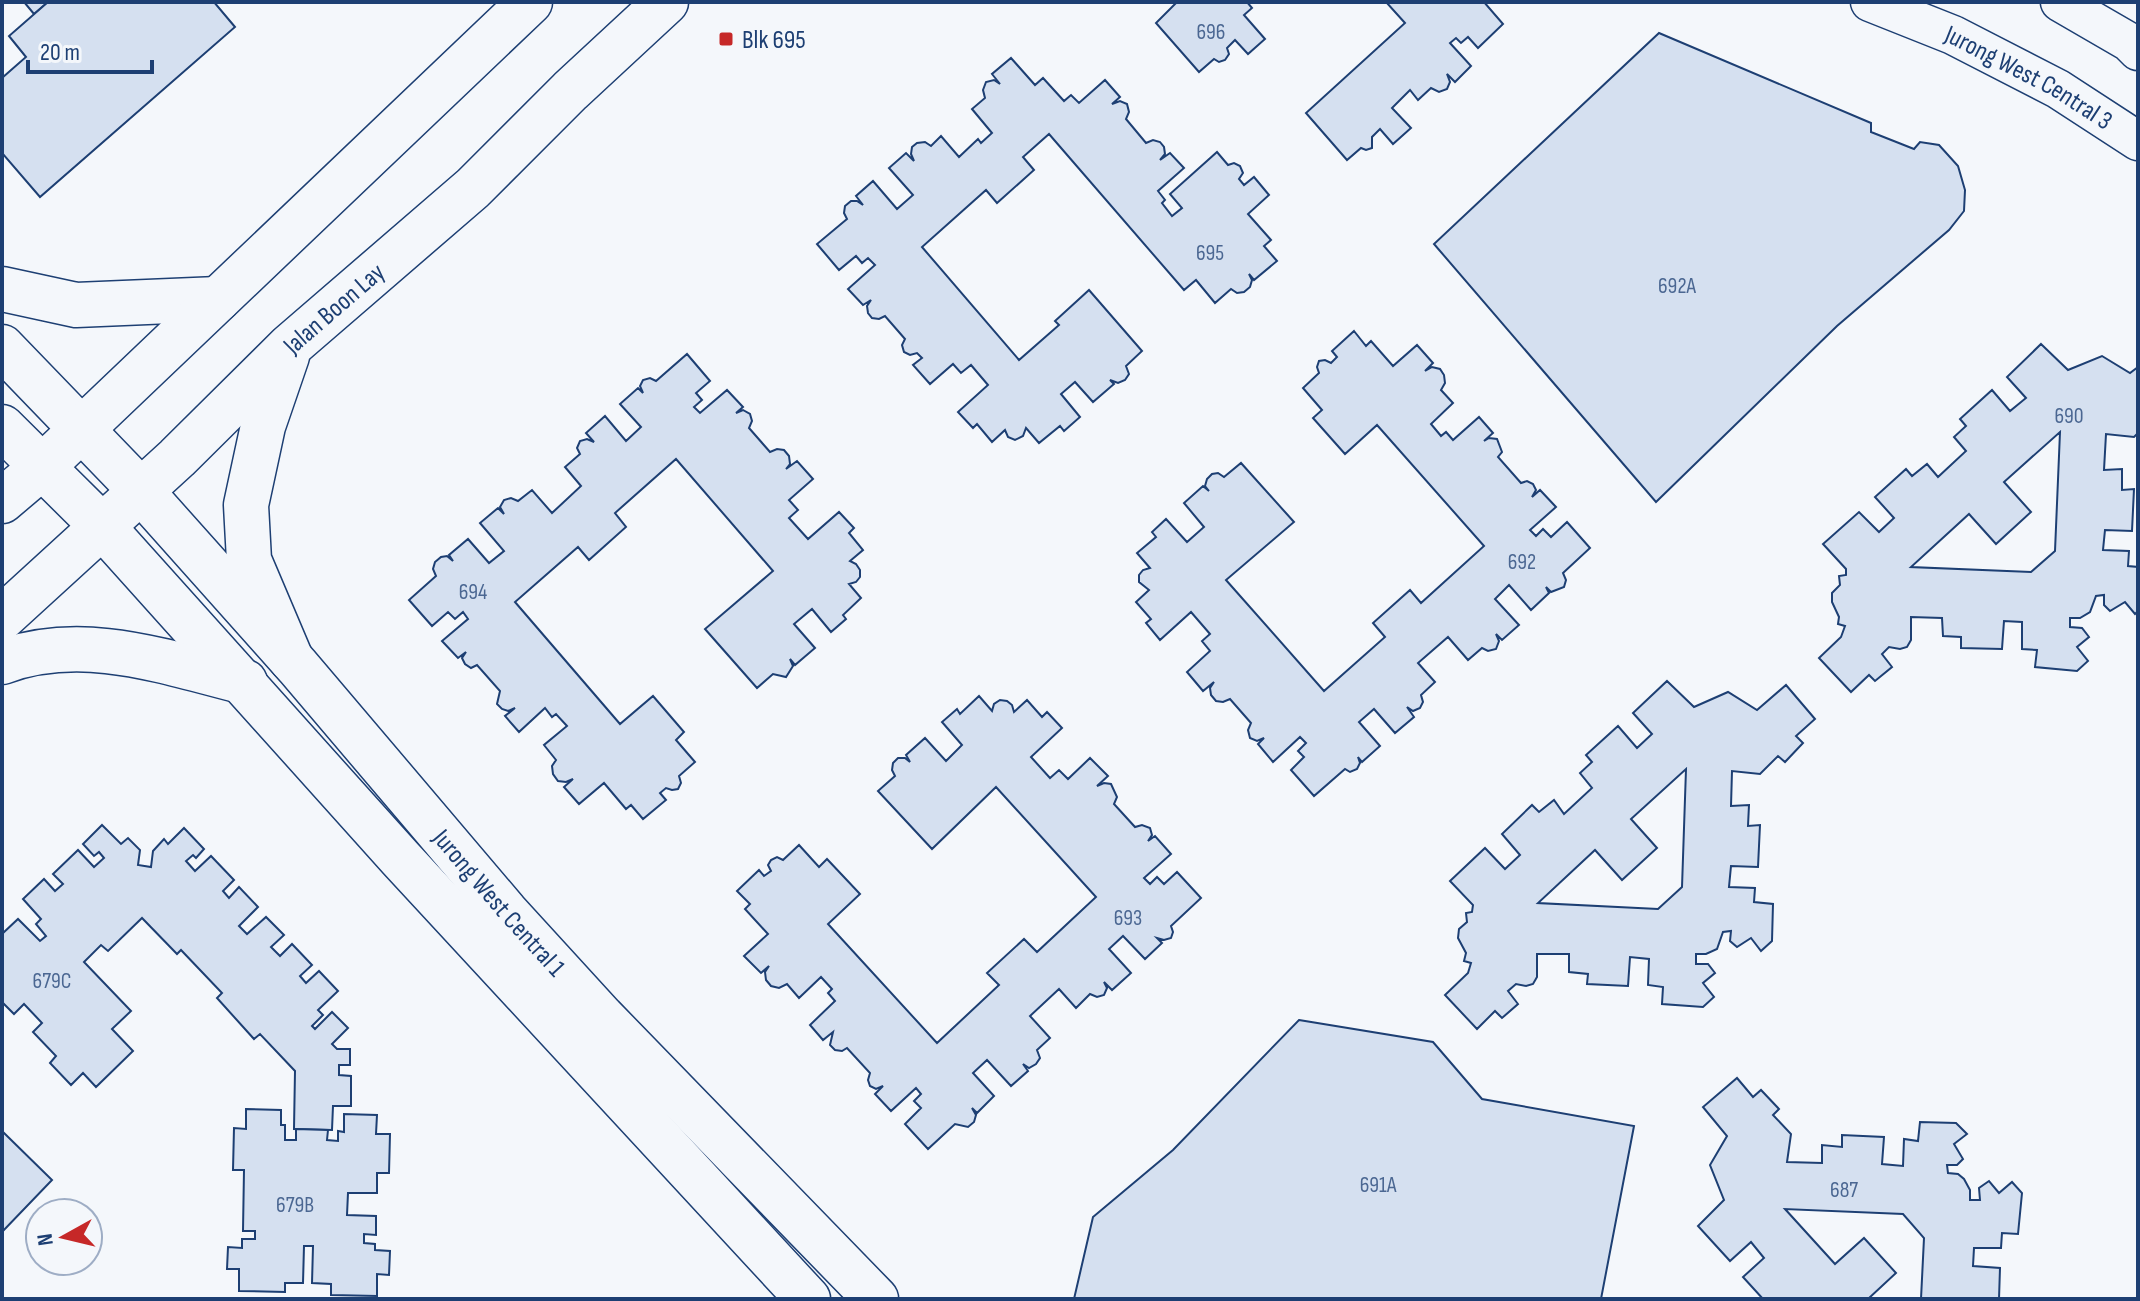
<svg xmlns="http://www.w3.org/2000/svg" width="2140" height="1301" font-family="'Sofia Sans Condensed',sans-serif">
<rect width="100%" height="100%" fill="#f4f7fb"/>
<g fill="#d5e0f0" stroke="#1d3f73" stroke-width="2" fill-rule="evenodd">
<polygon points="24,2 48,2 34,14"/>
<polygon points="48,2 214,2 235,27 40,197 2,153 2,78 26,57 9,36"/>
<polygon points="1177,2 1247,2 1252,8 1244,15 1265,39 1248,54 1235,40 1227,48 1229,54 1225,60 1219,62 1214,59 1199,72 1156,23"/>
<polygon points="1386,2 1484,2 1503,24 1478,48 1468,37 1461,43 1456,38 1450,43 1471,66 1455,82 1447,74 1450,82 1447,89 1439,92 1431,88 1418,100 1410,90 1392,108 1411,128 1393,144 1380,129 1372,137 1372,148 1366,150 1361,148 1347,160 1306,113 1405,23"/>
<polygon points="1659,33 1871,123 1871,132 1914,149 1920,142 1939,145 1958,166 1965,190 1964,211 1949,230 1837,326 1656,502 1434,244"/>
<polygon points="1011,58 1035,85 1043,78 1064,101 1071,95 1079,103 1105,80 1120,97 1112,104 1120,101 1127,104 1129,112 1126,119 1146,143 1153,140 1160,142 1164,147 1165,154 1160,160 1170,153 1184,168 1158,191 1165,200 1162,203 1172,216 1182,208 1170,194 1217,152 1228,165 1234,163 1240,166 1243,173 1239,179 1244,185 1254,177 1269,195 1248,214 1271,240 1264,246 1277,261 1254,280 1249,274 1252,280 1250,287 1244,292 1237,293 1231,289 1215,303 1196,280 1184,290 1049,134 1023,157 1034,170 997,203 986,190 922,247 1019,360 1059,325 1055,321 1089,290 1142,351 1126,366 1129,374 1125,380 1118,383 1110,380 1114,384 1093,402 1075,382 1061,394 1080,417 1064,431 1060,426 1039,443 1026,428 1023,436 1015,440 1008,437 1005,430 992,442 977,424 973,428 958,412 988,385 971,365 961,373 953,364 930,384 913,365 922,358 917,353 910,355 904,352 902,345 905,339 885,316 879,319 872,318 868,313 867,306 871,300 863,305 848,289 875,265 868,258 862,263 856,256 839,270 817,244 847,219 844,213 845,206 851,201 857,201 863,205 856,196 873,181 897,209 913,195 889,168 906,153 914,161 911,154 912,147 917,143 925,142 931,146 941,136 959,157 978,139 981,143 992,133 972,109 985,98 983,90 986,82 994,80 1000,84 992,74"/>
<polygon points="1354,331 1366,346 1371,341 1393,366 1417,345 1433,363 1425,371 1432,367 1440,369 1444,375 1445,383 1441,390 1453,403 1431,424 1441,436 1446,432 1453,440 1479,417 1493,433 1484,441 1489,438 1497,439 1502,452 1498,457 1521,483 1527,481 1533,484 1536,490 1532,497 1540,490 1556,507 1530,530 1536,536 1543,529 1551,537 1567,522 1590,548 1563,573 1566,580 1564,587 1551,592 1546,587 1549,593 1531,610 1509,585 1495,599 1519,625 1502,640 1496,634 1499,641 1496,649 1488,651 1482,648 1468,660 1448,637 1418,663 1435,682 1421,695 1423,702 1420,708 1413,711 1407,707 1414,717 1395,733 1374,709 1359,722 1380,746 1362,762 1358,757 1360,763 1357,769 1350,772 1345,769 1314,796 1291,770 1304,757 1298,751 1306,743 1300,737 1273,762 1258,744 1264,738 1257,741 1250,738 1248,730 1251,723 1230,699 1223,702 1216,701 1211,695 1210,688 1214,682 1203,691 1187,672 1210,651 1202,641 1210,634 1191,612 1160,640 1146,623 1151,619 1136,602 1149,590 1139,582 1139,575 1143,570 1150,568 1137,553 1156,537 1152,532 1166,519 1187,542 1204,527 1184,503 1203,486 1209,491 1205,486 1207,479 1212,474 1218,473 1224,477 1241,463 1294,522 1226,580 1324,691 1385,637 1373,623 1410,590 1421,603 1484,546 1377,425 1345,454 1313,418 1322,410 1303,388 1319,373 1317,367 1319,361 1325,360 1331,363 1337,357 1332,351"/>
<path d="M2041 344 2068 370 2102 356 2130 373 2138 367V433L2134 437 2106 434 2104 470 2122 469V490L2134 489 2132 531 2105 530 2103 550 2129 551 2128 566 2138 567V611L2135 614 2125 602 2110 611 2104 605V595L2096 596 2090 612 2080 618H2070V627L2082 628 2089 637 2077 647 2088 661 2077 671 2035 667 2037 650 2022 649V622L2004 621 2002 649 1961 648V637L1943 636 1942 618 1911 617V640L1907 647 1900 649 1889 647 1882 654 1892 667 1875 681 1869 675 1851 692 1819 658 1841 637 1845 626 1838 624 1839 617 1832 602V593L1840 585 1839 576 1846 575V569L1823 544 1859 512 1879 532 1894 518 1875 497 1906 469 1912 476 1927 464 1938 477 1966 451 1954 437 1966 426 1960 419 1992 390 2010 411 2026 398 2007 377ZM2060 432 2055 551 2031 572 1911 567 1969 514 1996 544 2031 512 2004 482Z"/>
<polygon points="687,354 710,381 696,393 702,400 694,407 700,413 727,390 743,407 736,413 743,410 750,414 752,421 749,428 770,452 777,449 784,450 789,456 790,464 786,469 797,461 813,479 789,500 798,510 789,518 808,539 839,512 854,528 849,533 863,550 850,561 856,564 860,570 860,577 856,582 849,584 861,598 843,615 846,619 831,632 812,609 794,624 815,648 795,665 790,659 793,666 786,677 773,674 757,688 705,629 773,571 676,459 615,513 626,527 589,560 578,547 515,602 620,724 653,696 684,732 676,740 695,762 679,776 681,783 678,789 672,790 666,788 660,793 666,800 643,819 631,805 626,809 604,783 579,804 564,787 573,779 566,782 558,781 553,774 552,766 556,760 544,745 567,726 556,714 552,717 545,708 519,732 505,716 515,708 508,711 502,709 497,704 500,691 477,665 471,668 465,664 462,658 466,652 458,658 442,641 468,619 463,612 455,619 448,612 432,626 409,600 436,576 433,569 435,562 441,557 447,556 453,561 449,555 468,539 489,563 504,551 480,523 498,508 504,514 500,507 504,500 511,498 518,501 532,490 552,513 581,486 565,467 580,454 577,448 580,441 587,439 594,442 586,433 605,416 626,441 641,427 620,404 638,388 643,393 640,386 643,380 650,378 656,381"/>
<path d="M1667 681 1694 707 1728 692 1757 710 1786 685 1815 719 1796 736 1803 743 1785 762 1778 756 1760 774 1732 771 1731 806 1749 805 1748 826 1760 825 1758 867 1731 866 1729 887 1755 888 1754 902 1773 904 1772 941 1761 951 1751 938 1737 947 1730 941 1731 931 1723 932 1717 949 1706 954H1696V964H1708L1715 973 1703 983 1714 997 1703 1007 1662 1004 1663 987 1648 985 1649 959 1630 957 1628 986 1587 984 1588 974 1569 972V954H1537V977L1533 984 1526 986 1516 984 1508 991 1518 1004 1502 1018 1495 1011 1477 1029 1445 995 1468 973 1471 963 1464 961 1466 953 1458 938 1459 929 1467 922 1466 913 1472 912 1473 905 1450 881 1485 848 1505 869 1520 855 1502 834 1532 805 1539 812 1554 800 1564 814 1592 788 1580 773 1592 762 1586 755 1618 726 1637 748 1652 734 1633 713ZM1686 769 1682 887 1658 909 1538 903 1595 850 1622 880 1657 848 1631 819Z"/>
<polygon points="979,696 992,711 994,704 1000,700 1007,701 1012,705 1014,712 1027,700 1042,717 1047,712 1062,728 1031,757 1050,778 1059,770 1068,779 1090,758 1108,776 1097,786 1104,783 1111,784 1117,797 1114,804 1135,827 1142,825 1150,828 1152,835 1148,841 1155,836 1171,854 1144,878 1150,884 1157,877 1164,884 1177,872 1201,898 1171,926 1173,932 1171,938 1164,940 1157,938 1162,943 1145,959 1123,936 1109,949 1131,973 1112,990 1104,982 1107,988 1104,995 1097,997 1090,994 1076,1008 1059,989 1030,1016 1050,1038 1037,1050 1040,1058 1036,1064 1029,1068 1023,1064 1028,1071 1011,1086 987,1060 973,1073 994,1096 977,1113 972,1108 976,1115 974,1122 968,1127 955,1124 928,1149 905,1124 921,1108 914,1101 921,1094 916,1088 891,1111 875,1094 883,1086 876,1089 870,1086 868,1080 870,1073 847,1048 842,1051 835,1050 830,1045 833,1032 823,1040 810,1025 835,1001 828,993 832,989 821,977 799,998 787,984 779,988 771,986 766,980 765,972 769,966 761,973 744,956 768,934 745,909 750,904 737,891 759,870 764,876 771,871 768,865 771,860 777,857 783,860 799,845 819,867 827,859 860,894 828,924 937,1043 999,985 987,973 1024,939 1037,952 1096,897 996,787 932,849 878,791 895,776 892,770 893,763 898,758 905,758 910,762 906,755 925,738 946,761 962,745 942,722 957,709 960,714"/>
<polygon points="102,825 121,844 128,838 140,850 138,865 151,867 153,851 164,839 168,844 184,828 204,849 196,858 193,855 186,861 195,871 211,856 234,880 223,891 229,898 239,887 258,907 239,926 247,934 266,917 284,935 271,947 280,956 292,944 312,965 300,976 306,983 319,971 338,991 318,1010 323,1015 312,1026 315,1029 332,1012 348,1028 332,1044 337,1049 350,1049 350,1065 339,1065 339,1075 351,1076 351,1106 333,1106 332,1130 294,1129 295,1071 260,1034 254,1039 217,998 222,993 181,950 177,954 142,918 108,951 101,945 84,962 131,1011 112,1029 133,1051 96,1087 83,1073 71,1085 50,1063 56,1056 33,1032 42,1023 24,1004 14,1014 2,1002 2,934 18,919 40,941 46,936 36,924 41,919 23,899 44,879 55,891 63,884 53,874 78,850 94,867 104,858 99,852 94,856 83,844"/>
<polygon points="1299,1020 1433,1042 1482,1099 1634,1126 1601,1299 1074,1299 1093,1217 1173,1150"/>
<polygon points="1737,1078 1753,1097 1761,1090 1779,1109 1773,1115 1791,1134 1787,1162 1822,1163 1822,1145 1842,1147 1842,1135 1884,1137 1882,1164 1903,1166 1904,1139 1918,1141 1920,1122 1956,1123 1967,1134 1954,1144 1963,1159 1957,1165 1947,1165 1948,1173 1958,1174 1964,1179 1970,1190 1970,1200 1980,1200 1979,1188 1989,1181 1999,1193 2012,1182 2022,1193 2018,1234 2002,1233 2001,1248 1974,1248 1973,1266 2000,1268 1999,1299 1921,1299 1924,1238 1903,1214 1785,1209 1835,1264 1864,1238 1896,1273 1868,1299 1763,1299 1743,1277 1764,1258 1751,1242 1730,1261 1698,1226 1724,1200 1710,1165 1727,1136 1703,1107"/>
<polygon points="246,1109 281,1110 281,1125 285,1125 285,1140 296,1140 296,1129 328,1130 327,1140 338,1141 338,1131 344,1132 344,1114 377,1115 376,1134 390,1134 389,1173 377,1173 377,1193 348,1193 347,1215 376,1216 376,1235 364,1234 364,1243 375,1244 375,1250 390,1251 389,1275 377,1274 377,1296 331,1295 331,1284 312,1283 313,1246 304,1246 303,1283 285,1283 285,1292 239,1291 239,1269 227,1269 228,1247 242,1248 242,1239 255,1239 255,1231 243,1231 244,1170 233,1170 234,1128 246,1129"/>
<polygon points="2,1131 52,1180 2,1232"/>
</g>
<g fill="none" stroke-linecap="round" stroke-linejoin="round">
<g stroke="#1d3f73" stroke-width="41">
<g id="minor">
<path id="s1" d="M1870 2 1953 35 2058 89 2138 141"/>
<polyline points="2060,2 2129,42 2138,51"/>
</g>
</g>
<g stroke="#1d3f73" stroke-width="47">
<g id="tertiary">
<path id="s2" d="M2 347 141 491 298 667 506 912 602 1017 876 1299"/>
<polyline points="2,427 102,526 401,859 808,1299"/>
</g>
</g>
<g stroke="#1d3f73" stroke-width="47">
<g id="primary">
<polyline points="2,289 76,305 218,299"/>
<polyline points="287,356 263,426 246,505 249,560 291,659"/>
<polyline points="2,501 41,468 530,2"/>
<path id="s3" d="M2 618 177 458 290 346 473 188 570 91 666 2"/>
<path d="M2 662C83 632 165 662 245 682"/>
</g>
</g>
<use href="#minor" stroke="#f4f7fb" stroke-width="38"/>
<use href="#tertiary" stroke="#f4f7fb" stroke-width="44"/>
<use href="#primary" stroke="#f4f7fb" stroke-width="44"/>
</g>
<rect fill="#c62828" stroke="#f4f7fb" stroke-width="3" x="718" y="31" width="16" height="16" rx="4"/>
<g text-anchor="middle" stroke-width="6" stroke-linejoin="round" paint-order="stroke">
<g font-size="22" fill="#4b6792">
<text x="1211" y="39">696</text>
<text x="1210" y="260">695</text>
<text x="1677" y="293">692A</text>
<text x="2069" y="423">690</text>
<text x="1522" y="569">692</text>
<text x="473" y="599">694</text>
<text x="1128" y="925">693</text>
<text x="52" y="988">679C</text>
<text x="1378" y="1192">691A</text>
<text x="1844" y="1197">687</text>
<text x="295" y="1212">679B</text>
</g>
<g font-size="26" fill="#1d3f73" stroke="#f4f7fb" text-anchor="start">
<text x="742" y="48">Blk 695</text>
</g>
<g font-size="26" fill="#1d3f73" stroke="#f4f7fb">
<text dy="9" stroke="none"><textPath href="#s1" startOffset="176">Jurong West Central 3</textPath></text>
<text dy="9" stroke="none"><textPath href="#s3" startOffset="454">Jalan Boon Lay</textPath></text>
<text dy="9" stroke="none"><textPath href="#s2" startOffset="746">Jurong West Central 1</textPath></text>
</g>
</g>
<rect width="2140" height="1301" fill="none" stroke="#1d3f73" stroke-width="8"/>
<g transform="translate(64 1237) rotate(262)"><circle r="38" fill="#f4f7fb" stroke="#9eadc5" stroke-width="2"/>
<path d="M0-6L14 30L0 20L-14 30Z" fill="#c62828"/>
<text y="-12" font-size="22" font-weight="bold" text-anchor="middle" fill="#1d3f73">N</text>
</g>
<path d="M28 60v12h124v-12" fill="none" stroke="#1d3f73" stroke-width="4"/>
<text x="40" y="60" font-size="24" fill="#1d3f73" stroke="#f4f7fb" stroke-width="6" paint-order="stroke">20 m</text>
</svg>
